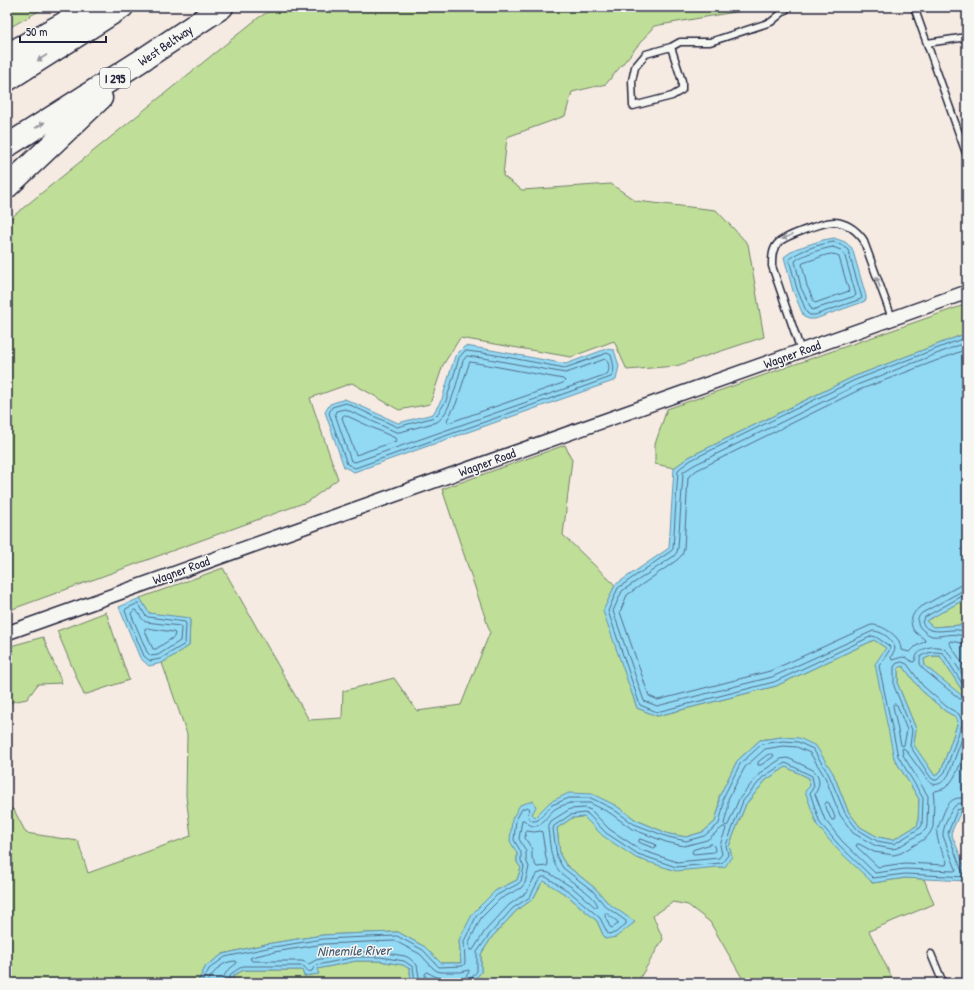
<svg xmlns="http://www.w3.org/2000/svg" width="974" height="990" viewBox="0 0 974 990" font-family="'Patrick Hand',sans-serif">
	<rect width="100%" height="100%" fill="#f5ebe2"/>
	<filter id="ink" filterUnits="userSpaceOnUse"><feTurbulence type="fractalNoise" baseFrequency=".025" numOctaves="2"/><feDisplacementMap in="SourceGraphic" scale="8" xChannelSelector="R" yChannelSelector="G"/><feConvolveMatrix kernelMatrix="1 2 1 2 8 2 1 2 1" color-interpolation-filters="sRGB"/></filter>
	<g filter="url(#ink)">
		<path fill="#bfde97" stroke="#708069" d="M 7,7 L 46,7 L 7,29 Z
			M 276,7 L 750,7 L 746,10 L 654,26 L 606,84 L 572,92 L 565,116 L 507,137 L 503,176 L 522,190 L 611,184 L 636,201 L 716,210 L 748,244 L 764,337 L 676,366 L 627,370 L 614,341 L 571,357 L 460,338 L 443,365 L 430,404 L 399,410 L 352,383 L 310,398 L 338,479 L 309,501 L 7,611 L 7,221 L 258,18 Z
			M 967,304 L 967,333 L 853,377 L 689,457 L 674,468 L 655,464 L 655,444 L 667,409 Z
			M 565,445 L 572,460 L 563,535 L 615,585 L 604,611 L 637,708 L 657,716 L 776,686 L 874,640 L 886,648 L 894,758 L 919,799 L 918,825 L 893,840 L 878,837 L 860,827 L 848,811 L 833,773 L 782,737 L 760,740 L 737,761 L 719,797 L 719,807 L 715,822 L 703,832 L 686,837 L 669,834 L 636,820 L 615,805 L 550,802 L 535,817 L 532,814 L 533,801 L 517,853 L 517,862 L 521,868 L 517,880 L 495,891 L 459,940 L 461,963 L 441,963 L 425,947 L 398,932 L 367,933 L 323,935 L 266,944 L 223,954 L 206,966 L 197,983 L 7,983 L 7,807 L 14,810 L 26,833 L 78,841 L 88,873 L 191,836 L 186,796 L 187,734 L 162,663 L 189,646 L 190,619 L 149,613 L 140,598 L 223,568 L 309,720 L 342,718 L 343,691 L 394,678 L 417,711 L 461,705 L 490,632 L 442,489 Z
			M 967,598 L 967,630 L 961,625 L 933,627 L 925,621 Z
			M 106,612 L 129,680 L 84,695 L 57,631 Z
			M 43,637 L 62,683 L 38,684 L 27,699 L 7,703 L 7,647 Z
			M 931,656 L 940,656 L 962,690 L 964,698 L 925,666 L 924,659 Z
			M 903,666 L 920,689 L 945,711 L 956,717 L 958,722 L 941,771 L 935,776 L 913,745 L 916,729 L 898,685 L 898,668 Z
			M 786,767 L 809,778 L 810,786 L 872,883 L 905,878 L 924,879 L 934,904 L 869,931 L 893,980 L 921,983 L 745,983 L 710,922 L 688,905 L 673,902 L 653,916 L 663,939 L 637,983 L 472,983 L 481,972 L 481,954 L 492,937 L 516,911 L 533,899 L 541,884 L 544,880 L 568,896 L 597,921 L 605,939 L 634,923 L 608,903 L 596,889 L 566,865 L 560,855 L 557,828 L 572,818 L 584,817 L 603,836 L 718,867 L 724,867 L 729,846 L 746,804 L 766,780 Z
			M 356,961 L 380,961 L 403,965 L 410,969 L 411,983 L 231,983 L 234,975 L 244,970 L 302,970 L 304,976 L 318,974 L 317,969 Z"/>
		<path fill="#92d9f4" stroke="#6590aa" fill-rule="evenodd" d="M 834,238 L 845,242 L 852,248 L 866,296 L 866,300 L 863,302 L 815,319 L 809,319 L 804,317 L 793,291 L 784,257 L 795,249 L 823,240 Z
			M 967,333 L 967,598 L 926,621 L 933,627 L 962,625 L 967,630 L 967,823 L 961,811 L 951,833 L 967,872 L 967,881 L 905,878 L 873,883 L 835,847 L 817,825 L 805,791 L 810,786 L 809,778 L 786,767 L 766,780 L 746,804 L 729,846 L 732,856 L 725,867 L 718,867 L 676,871 L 636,858 L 603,836 L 584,817 L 572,818 L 557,828 L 560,855 L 566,865 L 596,889 L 608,903 L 635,922 L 616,937 L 605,939 L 597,921 L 568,896 L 544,881 L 541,884 L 533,899 L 516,911 L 492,937 L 481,954 L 481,972 L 472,983 L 411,983 L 410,969 L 403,965 L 380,961 L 356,961 L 317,969 L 319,974 L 304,976 L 302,970 L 244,970 L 234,975 L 231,983 L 197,983 L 206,966 L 223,954 L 266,944 L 323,935 L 367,933 L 398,932 L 425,947 L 441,963 L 461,963 L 459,940 L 473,913 L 495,891 L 517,880 L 521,868 L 517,862 L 517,853 L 510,841 L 512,819 L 520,805 L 533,801 L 536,807 L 532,814 L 535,817 L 550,802 L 569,793 L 592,794 L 615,805 L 636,820 L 669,834 L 686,837 L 703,832 L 715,822 L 719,807 L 719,797 L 737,761 L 760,740 L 782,737 L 799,738 L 816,746 L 833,773 L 848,811 L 860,827 L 878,837 L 893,840 L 918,825 L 919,799 L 894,758 L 875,664 L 886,648 L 874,640 L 776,686 L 657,716 L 637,708 L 603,611 L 615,585 L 669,548 L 674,468 L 689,457 L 853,377 ZM 931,656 L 940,656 L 962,690 L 964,697 L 925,666 L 924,659 ZM 903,666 L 920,689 L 945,711 L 956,717 L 958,722 L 941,771 L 935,776 L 914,745 L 916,729 L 898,685 L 898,668 Z
			M 465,346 L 491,350 L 566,364 L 606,349 L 614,350 L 619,366 L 616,380 L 354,472 L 344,467 L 325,412 L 330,404 L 345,399 L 398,423 L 433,414 L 442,399 L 455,356 Z
			M 140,598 L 149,613 L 190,618 L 189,646 L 162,663 L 149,666 L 140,658 L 119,607 Z"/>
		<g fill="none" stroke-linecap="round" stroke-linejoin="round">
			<path stroke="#4f6b85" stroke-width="1" d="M 834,242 L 843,246 L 848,250 L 862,298 L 861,299 L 815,315 L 810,315 L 807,313 L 797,289 L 789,259 C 800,250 820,244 834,242 Z
				M 833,247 L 841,250 L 844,253 L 856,295 L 855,296 L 812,310 L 801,288 L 795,261 C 803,254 822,249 833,247 Z
				M 832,254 L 837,255 L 839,257 L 849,291 L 815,303 L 807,286 L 802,264 L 803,263 L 826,255 Z
				M 967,342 L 857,385 L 694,465 L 683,472 L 683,474 L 678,548 L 677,552 L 674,556 L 622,591 L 613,611 L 644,701 L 657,706 L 772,677 L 873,631 C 882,631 894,640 895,649 L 891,657 L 892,660 C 906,656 902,656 913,662 L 915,661 C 916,647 938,642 948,652 L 967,682
				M 967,349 L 859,390 L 697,470 L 688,477 L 684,549 L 682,555 L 677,560 L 627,595 L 620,612 L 649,696 L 658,700 L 770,671 L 871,625 C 880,624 894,633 899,641 C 900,644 901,647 901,650 L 910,652 L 916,646 L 924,642 L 925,641 L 924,639 C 922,637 919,635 916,633 C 908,625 911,614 919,608 L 959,586 L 967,584
				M 465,351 L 467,351 L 490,354 L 565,368 L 607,353 L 611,355 C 613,363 616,370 611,377 L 355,468 L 347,464 L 329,413 L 332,407 L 346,403 L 397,427 L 435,417 L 437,415 L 446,401 L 459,358 Z
				M 467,356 L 489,359 L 565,373 L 569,372 L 605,359 L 607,360 C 609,365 610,370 607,374 L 355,462 L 351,461 L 335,414 L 336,411 L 345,409 L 396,432 L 400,432 L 437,422 C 451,413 458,377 463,361 Z
				M 470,362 L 488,365 L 563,379 L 565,381 L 563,383 L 448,423 L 447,420 L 456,404 L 469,364 Z
				M 345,415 L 395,438 L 396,441 L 356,455 L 342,418 L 343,416 Z
				M 967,590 L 962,591 L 922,613 C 915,619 917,626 924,631 C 926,633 929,635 932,636 C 940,637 951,633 958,635 C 961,635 963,637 967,638
				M 967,595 L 964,595 L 925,617 L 922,622 C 928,636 946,629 958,630 C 961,630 963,632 967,633
				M 137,604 L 139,604 L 145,615 L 148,617 L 185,622 L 186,624 L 185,644 L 160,659 L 150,661 L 144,656 L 125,611 L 126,609 Z
				M 135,610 C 140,612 140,619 146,622 L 180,626 L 181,628 L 180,641 L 158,655 L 151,656 L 147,652 L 131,614 L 132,612 Z
				M 147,628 L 173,632 L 175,633 L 174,637 L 156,649 L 153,649 L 145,631 L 145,629 Z
				M 967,644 C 961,644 957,641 950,641 L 949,643 L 967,670
				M 902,662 L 907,664 L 923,686 L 947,707 L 959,714 L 962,721 L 962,724 L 945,772 L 937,780 L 934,780 L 931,778 L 910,746 L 912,730 L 894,686 L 894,667 L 896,664 Z
				M 967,694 L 965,688 L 943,653 C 935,651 928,652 921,656 C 919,660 920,666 923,669 L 960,699 L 964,699 L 967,696
				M 895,704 L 897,705 L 907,730 L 904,745 L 903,746 L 901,745 L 893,706 L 893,705 Z
				M 967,725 L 949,774 C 944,782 937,788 929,782 L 905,749 L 903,748 L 902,749 L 903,755 L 928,796 L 927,825 L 926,829 L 923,832 L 897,848 L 892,849 L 876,846 L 853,833 L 840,815 L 825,777 L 810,753 L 797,747 L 783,746 L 765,749 L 745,767 L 728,799 L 728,808 L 724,824 L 726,826 L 728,825 L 739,799 L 761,772 L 781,759 L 786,758 L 790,759 L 813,770 C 821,776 820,786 815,794 L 825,820 L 842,841 L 875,873 L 905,869 L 954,871 L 956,870 L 956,869 L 943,836 C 942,830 950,810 955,806 C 959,802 963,803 967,805
				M 967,743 C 962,757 958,778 945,788 C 941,790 937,790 933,792 L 934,799 L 933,827 L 930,833 L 926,838 L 901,853 L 894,855 L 874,852 L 859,844 L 857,844 L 856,846 L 878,867 L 905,863 L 946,865 L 947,862 C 944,854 938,844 937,835 C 936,830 939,825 941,820 C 946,807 950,794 967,799
				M 772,754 L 774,755 L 773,757 L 761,765 L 758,765 L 758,762 L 767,755 Z
				M 827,802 L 829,803 L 835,817 L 834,820 L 832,820 L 830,817 L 825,805 Z
				M 570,803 L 590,803 L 610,813 L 632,829 L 666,842 L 684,846 L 707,840 L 723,827 L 725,827 L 726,829 L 720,845 L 722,854 L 719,858 L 677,862 L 641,850 L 609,829 L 591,810 L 585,808 L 570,809 L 567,811 L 551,821 L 549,825 L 548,829 C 550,843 550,857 557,868 C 565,881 595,892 598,907 L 595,907 L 573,888 L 549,873 L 543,872 L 537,874 L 533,880 L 526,893 L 509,905 L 485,931 L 473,950 L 470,950 L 469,942 L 481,918 L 500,899 L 521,888 L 525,883 L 529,867 L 526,860 L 526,851 L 519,839 L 522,820 L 524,820 C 539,836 544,817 555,809 C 559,806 565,805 570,803 Z
				M 967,814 L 963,809 L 960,809 L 957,810 L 948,833 L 961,869 L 964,871 L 967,871
				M 527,831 L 534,832 L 541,831 L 542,832 L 546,858 L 548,864 L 547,866 L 537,867 L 536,866 L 532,858 L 532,849 L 525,838 L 526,832 Z
				M 640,839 L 655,844 L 656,847 L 654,848 L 643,844 L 639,842 Z
				M 712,844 L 714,846 L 715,850 L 714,852 L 694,854 L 692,853 L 693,850 Z
				M 606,913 L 618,922 L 618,924 L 612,928 L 610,927 L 605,916 L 605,914 Z
				M 202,983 L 209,969 L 225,957 L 267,948 L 323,939 L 367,937 L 397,936 L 423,950 L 439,967 L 462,966 L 464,965 L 465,962 L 464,941 L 477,915 L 497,895 L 518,884 L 521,881 L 524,867 L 521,861 L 521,852 L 514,840 L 516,820 L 522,809 L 527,807 L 529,808 L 530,809 C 526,816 530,824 538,820 L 552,805 L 569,798 L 591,798 L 613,809 L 634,824 L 668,837 L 686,841 L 704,836 L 719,824 L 723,807 L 723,798 L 740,764 L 762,744 L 783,741 L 798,742 L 813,749 L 829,775 L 845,813 L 857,829 L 877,841 L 894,844 L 920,828 L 922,825 L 923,798 L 898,756 L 879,666 L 889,651 L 890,647 L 888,645 L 876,637 L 872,636 L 774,682 L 657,712 L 640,705 L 608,611 L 618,588 L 671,551 L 673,549 L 678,471 L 679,469 L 691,460 L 855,380 L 967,337
				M 207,983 C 214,971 222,961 236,961 L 237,962 L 236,964 C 229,969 223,973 223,983
				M 228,983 L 228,980 L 232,973 L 243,966 L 302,966 C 308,967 305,973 312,971 L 314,967 L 317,965 L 356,957 L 380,957 L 404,961 L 413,967 L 415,983
				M 420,983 L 417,965 L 409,958 L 405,956 L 380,952 L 356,952 L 316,960 L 309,964 L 302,961 L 252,961 L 251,960 L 250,958 L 252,957 L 268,953 L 324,944 L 367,942 L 395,941 L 420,954 L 434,969 L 437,971 L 441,972 L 461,972 L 469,970 L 469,972 L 465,978 L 464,983
				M 426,983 L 425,974 L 427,972 C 440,980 443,978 457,978 L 458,979 L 458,983
				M 469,983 L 470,980 L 477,971 L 477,952 L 489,935 L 513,908 L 530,897 L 537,883 L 542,877 L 546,877 L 570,892 L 600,918 L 608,934 L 615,933 L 626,924 L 626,921 L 605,906 L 593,891 L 563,868 L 557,857 L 553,829 L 554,826 L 570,815 L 584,813 L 588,814 L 606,833 L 638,854 L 676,867 L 722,863 L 728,855 L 726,845 L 743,801 L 763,777 L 785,763 L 788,764 L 812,776 L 814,786 L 810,793 L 820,823 L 838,844 L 873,878 L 905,874 L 967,877"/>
			<defs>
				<path id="lane" d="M 914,7 L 967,156
					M 927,43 L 967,37
					M 671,47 L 682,81 L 682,90 L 672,96 L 633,106 L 632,81 L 635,67 L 646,54 L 671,47 L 680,42 L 710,42 L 771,22 L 789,7
					M 801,351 L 772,266 C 772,257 772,249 778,243 C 785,236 826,221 835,222 C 848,223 856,230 863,239 L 892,318
					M 931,954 L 943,983"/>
				<path id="street" d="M 7,633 L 296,530 L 967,292"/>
				<path id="highway" d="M 7,55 L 94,7
					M 7,80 L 122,7
					M 7,146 L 139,62 L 222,7
					M 7,187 L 101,98"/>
			</defs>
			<use href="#lane" stroke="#22223b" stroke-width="9"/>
			<use href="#street" stroke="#22223b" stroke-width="16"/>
			<use href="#highway" stroke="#22223b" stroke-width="25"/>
			<use href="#lane" stroke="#f6f6f2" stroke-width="6"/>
			<use href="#street" stroke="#f6f6f2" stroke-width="13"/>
			<use href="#highway" stroke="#f6f6f2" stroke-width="22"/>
		</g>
		<defs><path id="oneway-solid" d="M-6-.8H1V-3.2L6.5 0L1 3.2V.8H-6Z"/></defs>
		<g fill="#9797a0">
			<use href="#oneway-solid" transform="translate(42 58) rotate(147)"/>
			<use href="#oneway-solid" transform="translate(40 125) rotate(-32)"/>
			<use href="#oneway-solid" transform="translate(787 237) rotate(156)"/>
			<use href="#oneway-solid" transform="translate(878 282) rotate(-110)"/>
		</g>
	</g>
	<g text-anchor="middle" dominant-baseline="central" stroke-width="3" stroke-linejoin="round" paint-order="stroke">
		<rect fill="#f6f6f2" stroke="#626272" stroke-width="1" x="100" y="68" width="30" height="20" rx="3"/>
		<g font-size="12" font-weight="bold" fill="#22223b">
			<text x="115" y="78">I 295</text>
		</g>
		<g font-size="13" fill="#22223b" stroke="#f6f6f2">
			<text transform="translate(165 45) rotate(-34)">West Beltway</text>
			<text transform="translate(792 354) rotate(-20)">Wagner Road</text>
			<text transform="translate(487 462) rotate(-20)">Wagner Road</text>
			<text transform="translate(181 570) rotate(-20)">Wagner Road</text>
		</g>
		<g font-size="14" font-style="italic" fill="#445972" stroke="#f6f6f2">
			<text transform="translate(354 950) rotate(-1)">Ninemile River</text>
		</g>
	</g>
	<rect width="974" height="990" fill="none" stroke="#f6f6f2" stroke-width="24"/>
	<rect x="12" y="12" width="950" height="966" fill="none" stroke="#22223b" stroke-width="1.5" filter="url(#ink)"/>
	<path d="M20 36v6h86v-6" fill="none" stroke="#22223b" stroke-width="2"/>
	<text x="26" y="36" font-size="12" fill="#22223b" stroke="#f6f6f2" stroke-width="3" paint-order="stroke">50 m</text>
</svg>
